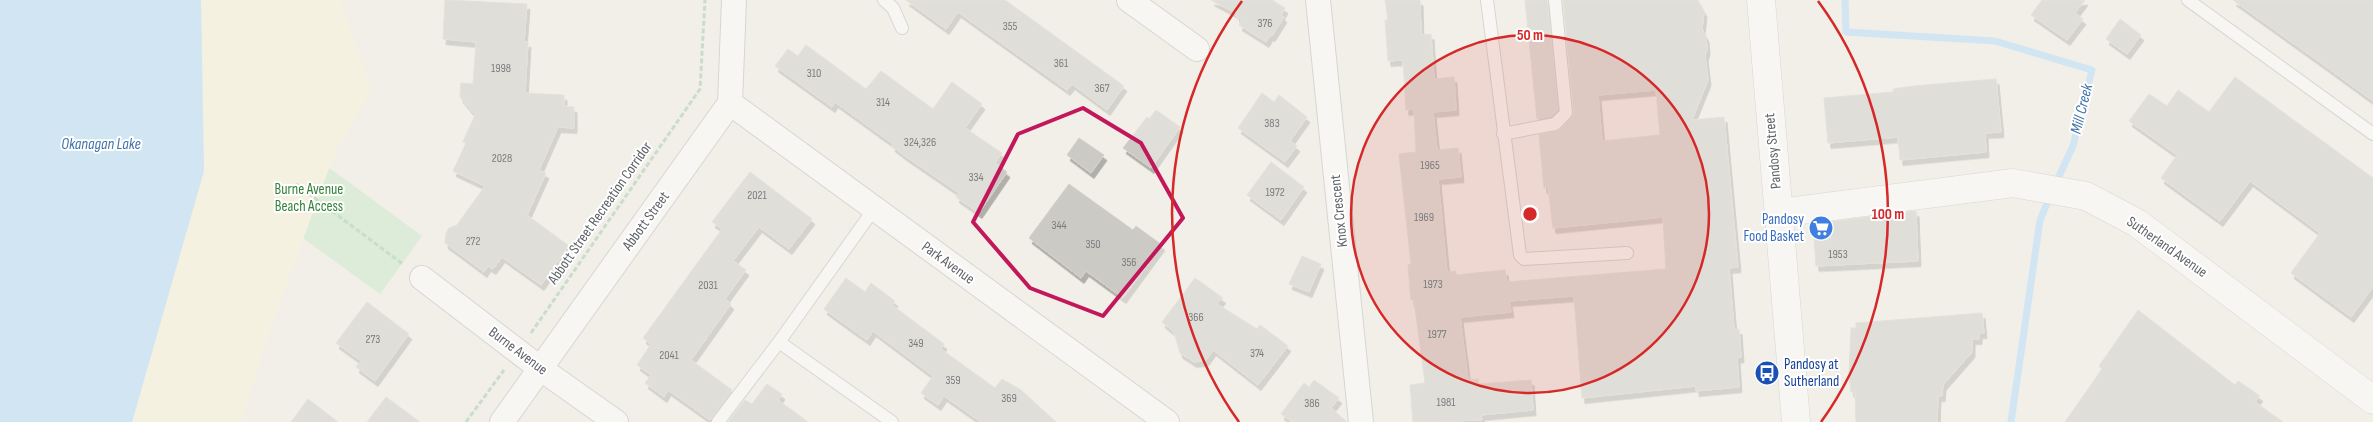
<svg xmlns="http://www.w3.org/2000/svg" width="2373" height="422" viewBox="0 0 2373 422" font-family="'Sofia Sans Condensed',sans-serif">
	<defs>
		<filter id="shadow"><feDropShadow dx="3" dy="5.5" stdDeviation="0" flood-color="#0004"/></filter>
	</defs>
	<rect width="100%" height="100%" fill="#f1efe8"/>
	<path fill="#c5e8c5" d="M 324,164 L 422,236 L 380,294 L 259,206 Z"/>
	<path fill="#fbf3d9" d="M 201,0 L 340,0 L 371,90 L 334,155 L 271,327 L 241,422 L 132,422 L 204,171 Z"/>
	<path fill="#aadaff" d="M 0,0 L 201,0 L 204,171 L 132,422 L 0,422 Z"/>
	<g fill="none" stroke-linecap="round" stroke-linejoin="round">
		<path stroke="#aadaff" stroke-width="7" d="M 1845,0 L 1846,32 L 1995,41 L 2092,70 L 2073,146 L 2055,185
			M 2011,422 L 2040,220 L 2051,194"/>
	</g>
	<path fill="#cccac5" stroke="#d6d1c6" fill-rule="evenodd" filter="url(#shadow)" d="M 445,0 L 527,4 L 524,42 L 528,42 L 525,93 L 564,95 L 564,106 L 574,107 L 574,128 L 558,127 L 539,170 L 546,173 L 527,215 L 569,246 L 541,285 L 502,257 L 493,269 L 488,266 L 484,272 L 445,243 L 446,233 L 449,228 L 457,225 L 485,186 L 453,171 L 466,143 L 463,142 L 475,115 L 460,97 L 461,83 L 473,84 L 476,42 L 443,39 Z
		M 906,0 L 1005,0 L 1124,86 L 1107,110 L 1072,84 L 1067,90 L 958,12 L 946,29 Z
		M 1211,0 L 1272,0 L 1285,8 L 1281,15 L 1284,17 L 1272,36 L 1270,35 L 1266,42 L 1239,25 L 1242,20 L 1236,16 L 1237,14 Z
		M 1385,0 L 1420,0 L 1421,35 L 1431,34 L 1434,79 L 1454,77 L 1456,110 L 1433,112 L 1437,150 L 1458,148 L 1461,177 L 1438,179 L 1447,272 L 1456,271 L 1456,275 L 1505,270 L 1507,282 L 1666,269 L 1663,217 L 1553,228 L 1548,187 L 1544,188 L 1539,135 L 1560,130 L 1574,115 L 1563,0 L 1698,0 L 1704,12 L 1702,29 L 1706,37 L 1707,49 L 1705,56 L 1708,80 L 1692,120 L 1724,117 L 1738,267 L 1729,268 L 1734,330 L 1739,329 L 1741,357 L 1737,358 L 1739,387 L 1696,391 L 1696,386 L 1582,398 L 1574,296 L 1509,301 L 1511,312 L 1460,317 L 1468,380 L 1478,379 L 1479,384 L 1531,380 L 1533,410 L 1481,415 L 1482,420 L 1413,422 L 1410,385 L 1425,383 L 1414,300 L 1411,300 L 1408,265 L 1411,264 L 1399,154 L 1416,152 L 1414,109 L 1406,110 L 1403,60 L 1388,61 L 1385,20 L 1388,20 ZM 1656,90 L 1660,135 L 1602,141 L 1598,95 Z
		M 1525,0 L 1547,0 L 1558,110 L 1551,116 L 1537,119 Z
		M 2042,0 L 2085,0 L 2075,13 L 2083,19 L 2067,40 L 2031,15 Z
		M 2233,0 L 2373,0 L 2373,101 L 2332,71 Z
		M 2120,19 L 2141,35 L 2127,54 L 2106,39 Z
		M 806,45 L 866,89 L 881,71 L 933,109 L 952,82 L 982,104 L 965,128 L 1002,153 L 995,163 L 1007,172 L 979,213 L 956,197 L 959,193 L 905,156 L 892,146 L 893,144 L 835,102 L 832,107 L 775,66 L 788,49 L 798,56 Z
		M 2235,77 L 2373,178 L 2373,287 L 2351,317 L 2291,273 L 2320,233 L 2250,181 L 2220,221 L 2161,178 L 2177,155 L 2129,121 L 2149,94 L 2167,106 L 2178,90 L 2209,112 Z
		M 1996,79 L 2001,132 L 1985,133 L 1986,152 L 1900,160 L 1898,137 L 1828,143 L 1824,98 L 1893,92 L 1893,89 L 1913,86 Z
		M 1262,93 L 1274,102 L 1279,95 L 1307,117 L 1290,141 L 1297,146 L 1285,162 L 1238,128 Z
		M 1156,110 L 1180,127 L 1151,168 L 1123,148 L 1147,117 L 1149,119 Z
		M 1079,138 L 1104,155 L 1091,173 L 1067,155 Z
		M 1271,162 L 1304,187 L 1281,220 L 1247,195 Z
		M 750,172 L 812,219 L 789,249 L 759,227 L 733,261 L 746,270 L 725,299 L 731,304 L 691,360 L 732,390 L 710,420 L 668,390 L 664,397 L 645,383 L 651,375 L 637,365 L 651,344 L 643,338 L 722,229 L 712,222 Z
		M 1069,184 L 1133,230 L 1136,226 L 1162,245 L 1123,298 L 1086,271 L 1081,278 L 1029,238 Z
		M 1916,211 L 1918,261 L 1816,266 L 1813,224 Z
		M 1302,256 L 1321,264 L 1309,292 L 1289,284 Z
		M 846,278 L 865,292 L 871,283 L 895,301 L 892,305 L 944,344 L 941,349 L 995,388 L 1002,379 L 1021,390 L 1056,422 L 981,422 L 944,396 L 938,405 L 921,393 L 933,376 L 873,331 L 867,340 L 824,309 Z
		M 1195,278 L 1223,298 L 1217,304 L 1257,329 L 1260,325 L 1288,346 L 1258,385 L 1213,350 L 1206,360 L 1194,362 L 1180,353 L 1174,332 L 1162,322 Z
		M 367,302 L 409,334 L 375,381 L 356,367 L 361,361 L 336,343 Z
		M 2138,310 L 2235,385 L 2238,381 L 2260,396 L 2255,402 L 2283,422 L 2065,422 L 2102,369 L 2099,366 Z
		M 1982,313 L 1984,333 L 1979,333 L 1979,339 L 1972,339 L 1972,352 L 1943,385 L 1942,396 L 1938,396 L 1937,422 L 1856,422 L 1855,392 L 1851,392 L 1849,373 L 1851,328 L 1856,328 L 1856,323 Z
		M 1314,380 L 1339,398 L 1331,408 L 1347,422 L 1292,422 L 1281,414 L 1304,383 L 1309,387 Z
		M 767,384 L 782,394 L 778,400 L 808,422 L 728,422 L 745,400 L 752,404 Z
		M 386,397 L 420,422 L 367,422 Z
		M 308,399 L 338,422 L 291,422 Z"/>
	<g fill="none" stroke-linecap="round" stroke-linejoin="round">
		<defs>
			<path id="lane" d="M 884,0 L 893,8 L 902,28
				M 1487,0 L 1520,255 L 1524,259 L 1627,253
				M 2188,0 L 2373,134
				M 1503,134 L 1555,124 L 1566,113 L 1555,0
				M 779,342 L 874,209
				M 718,422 L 779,342 L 892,422"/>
			<path id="street" d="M 1129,0 L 1197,49
				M 1318,0 L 1361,422
				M 730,103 L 1167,422
				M 422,278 L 541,369 L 616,422
				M 502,422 L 730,103 L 734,0"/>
			<path id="secondary" d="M 1761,0 L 1796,422
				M 1778,213 L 2013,183 L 2086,196 L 2137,223 L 2373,400"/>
		</defs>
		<use href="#lane" stroke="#b5b8bc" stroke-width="14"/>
		<use href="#street" stroke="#b5b8bc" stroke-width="26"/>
		<use href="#secondary" stroke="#b6babf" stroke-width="29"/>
		<path stroke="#9cc7a9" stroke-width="3" stroke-dasharray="5 2.5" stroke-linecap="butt" d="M 296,184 L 404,265
			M 531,333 L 700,89 L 705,0
			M 466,422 L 504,370"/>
		<use href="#lane" stroke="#fff" stroke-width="12"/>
		<use href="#street" stroke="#fff" stroke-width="24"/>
		<use href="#secondary" stroke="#fff" stroke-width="28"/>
	</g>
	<path d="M0 0H2373V422H0ZM 1083,108 L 1141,143 L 1183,218 L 1103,316 L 1030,288 L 973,222 L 1018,134 Z" fill="#f1efe8" fill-opacity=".55" fill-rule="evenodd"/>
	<path fill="none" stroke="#c2185b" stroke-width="4" stroke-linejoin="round" d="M 1083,108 L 1141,143 L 1183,218 L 1103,316 L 1030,288 L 973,222 L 1018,134 Z"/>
	<circle cx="1530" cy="214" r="179" fill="#d62828" fill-opacity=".12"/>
	<g fill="none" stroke="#d62828" stroke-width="2.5">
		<circle cx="1530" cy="214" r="179"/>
		<path d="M1239 422A358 358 0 0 1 1242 1M1818 1A358 358 0 0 1 1821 422"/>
	</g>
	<defs>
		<symbol id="supermarket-disc" viewBox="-11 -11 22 22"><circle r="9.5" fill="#3f7fe0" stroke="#fff"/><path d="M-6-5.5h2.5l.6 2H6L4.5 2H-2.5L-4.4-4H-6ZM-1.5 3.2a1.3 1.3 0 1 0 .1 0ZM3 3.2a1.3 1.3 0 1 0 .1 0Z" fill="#fff"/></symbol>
		<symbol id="bus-disc" viewBox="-11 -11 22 22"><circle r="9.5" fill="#1a4fb4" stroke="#fff"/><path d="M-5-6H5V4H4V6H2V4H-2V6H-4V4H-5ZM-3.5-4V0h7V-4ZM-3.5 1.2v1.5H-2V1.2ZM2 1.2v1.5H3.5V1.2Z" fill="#fff"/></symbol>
	</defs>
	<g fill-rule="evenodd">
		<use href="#supermarket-disc" x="1807" y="214" width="28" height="28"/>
		<use href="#bus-disc" x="1753" y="359" width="28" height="28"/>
	</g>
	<g text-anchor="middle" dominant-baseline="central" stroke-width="4" stroke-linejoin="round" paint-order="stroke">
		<g font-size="12" fill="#7a7d7f">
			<text x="1265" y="23">376</text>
			<text x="1010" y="26">355</text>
			<text x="1061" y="63">361</text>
			<text x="501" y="68">1998</text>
			<text x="814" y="73">310</text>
			<text x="1102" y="88">367</text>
			<text x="883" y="102">314</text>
			<text x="1272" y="123">383</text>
			<text x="920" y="142">324,326</text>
			<text x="502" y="158">2028</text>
			<text x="1430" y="165">1965</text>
			<text x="976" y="177">334</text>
			<text x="1275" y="192">1972</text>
			<text x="757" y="195">2021</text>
			<text x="1424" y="217">1969</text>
			<text x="1059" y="225">344</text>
			<text x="473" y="241">272</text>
			<text x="1093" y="244">350</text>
			<text x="1838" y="254">1953</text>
			<text x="1129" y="262">356</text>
			<text x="1433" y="284">1973</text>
			<text x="708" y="285">2031</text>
			<text x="1196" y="317">366</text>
			<text x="1437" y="334">1977</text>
			<text x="373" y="339">273</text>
			<text x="916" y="343">349</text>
			<text x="1257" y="353">374</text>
			<text x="669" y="355">2041</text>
			<text x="953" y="380">359</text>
			<text x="1009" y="398">369</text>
			<text x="1446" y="402">1981</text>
			<text x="1312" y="403">386</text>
		</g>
		<g font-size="15" fill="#5f6368" stroke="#fff">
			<text transform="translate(1773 151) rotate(-95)">Pandosy Street</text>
			<text transform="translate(1339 211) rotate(-96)">Knox Crescent</text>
			<text transform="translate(600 213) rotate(-55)">Abbott Street Recreation Corridor</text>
			<text transform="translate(646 221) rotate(-54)">Abbott Street</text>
			<text transform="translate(2167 247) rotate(35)">Sutherland Avenue</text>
			<text transform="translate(948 263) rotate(36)">Park Avenue</text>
			<text transform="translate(518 351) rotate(37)">Burne Avenue</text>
		</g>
		<g font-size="15" fill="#348238" stroke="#fff">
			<text x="309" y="189">Burne Avenue<tspan x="309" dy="17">Beach Access</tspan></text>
		</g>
		<g font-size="15" fill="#366cbe" stroke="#fff" text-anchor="end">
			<text x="1804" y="219">Pandosy<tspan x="1804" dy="17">Food Basket</tspan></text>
		</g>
		<g font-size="15" fill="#164399" stroke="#fff" text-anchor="start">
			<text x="1784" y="364">Pandosy at<tspan x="1784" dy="17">Sutherland</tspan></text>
		</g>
		<g font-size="16" font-style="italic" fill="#4174aa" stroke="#fff">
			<text transform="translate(2082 109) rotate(-76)">Mill Creek</text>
			<text x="101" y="144">Okanagan Lake</text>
		</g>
	</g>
	<circle cx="1530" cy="214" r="8" fill="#d62828" stroke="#fff" stroke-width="2.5"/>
	<g font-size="15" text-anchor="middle" font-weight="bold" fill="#d62828" stroke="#fff" stroke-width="4" stroke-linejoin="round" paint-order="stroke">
		<text x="1530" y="40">50 m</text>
		<text x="1888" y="219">100 m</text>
	</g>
</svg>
